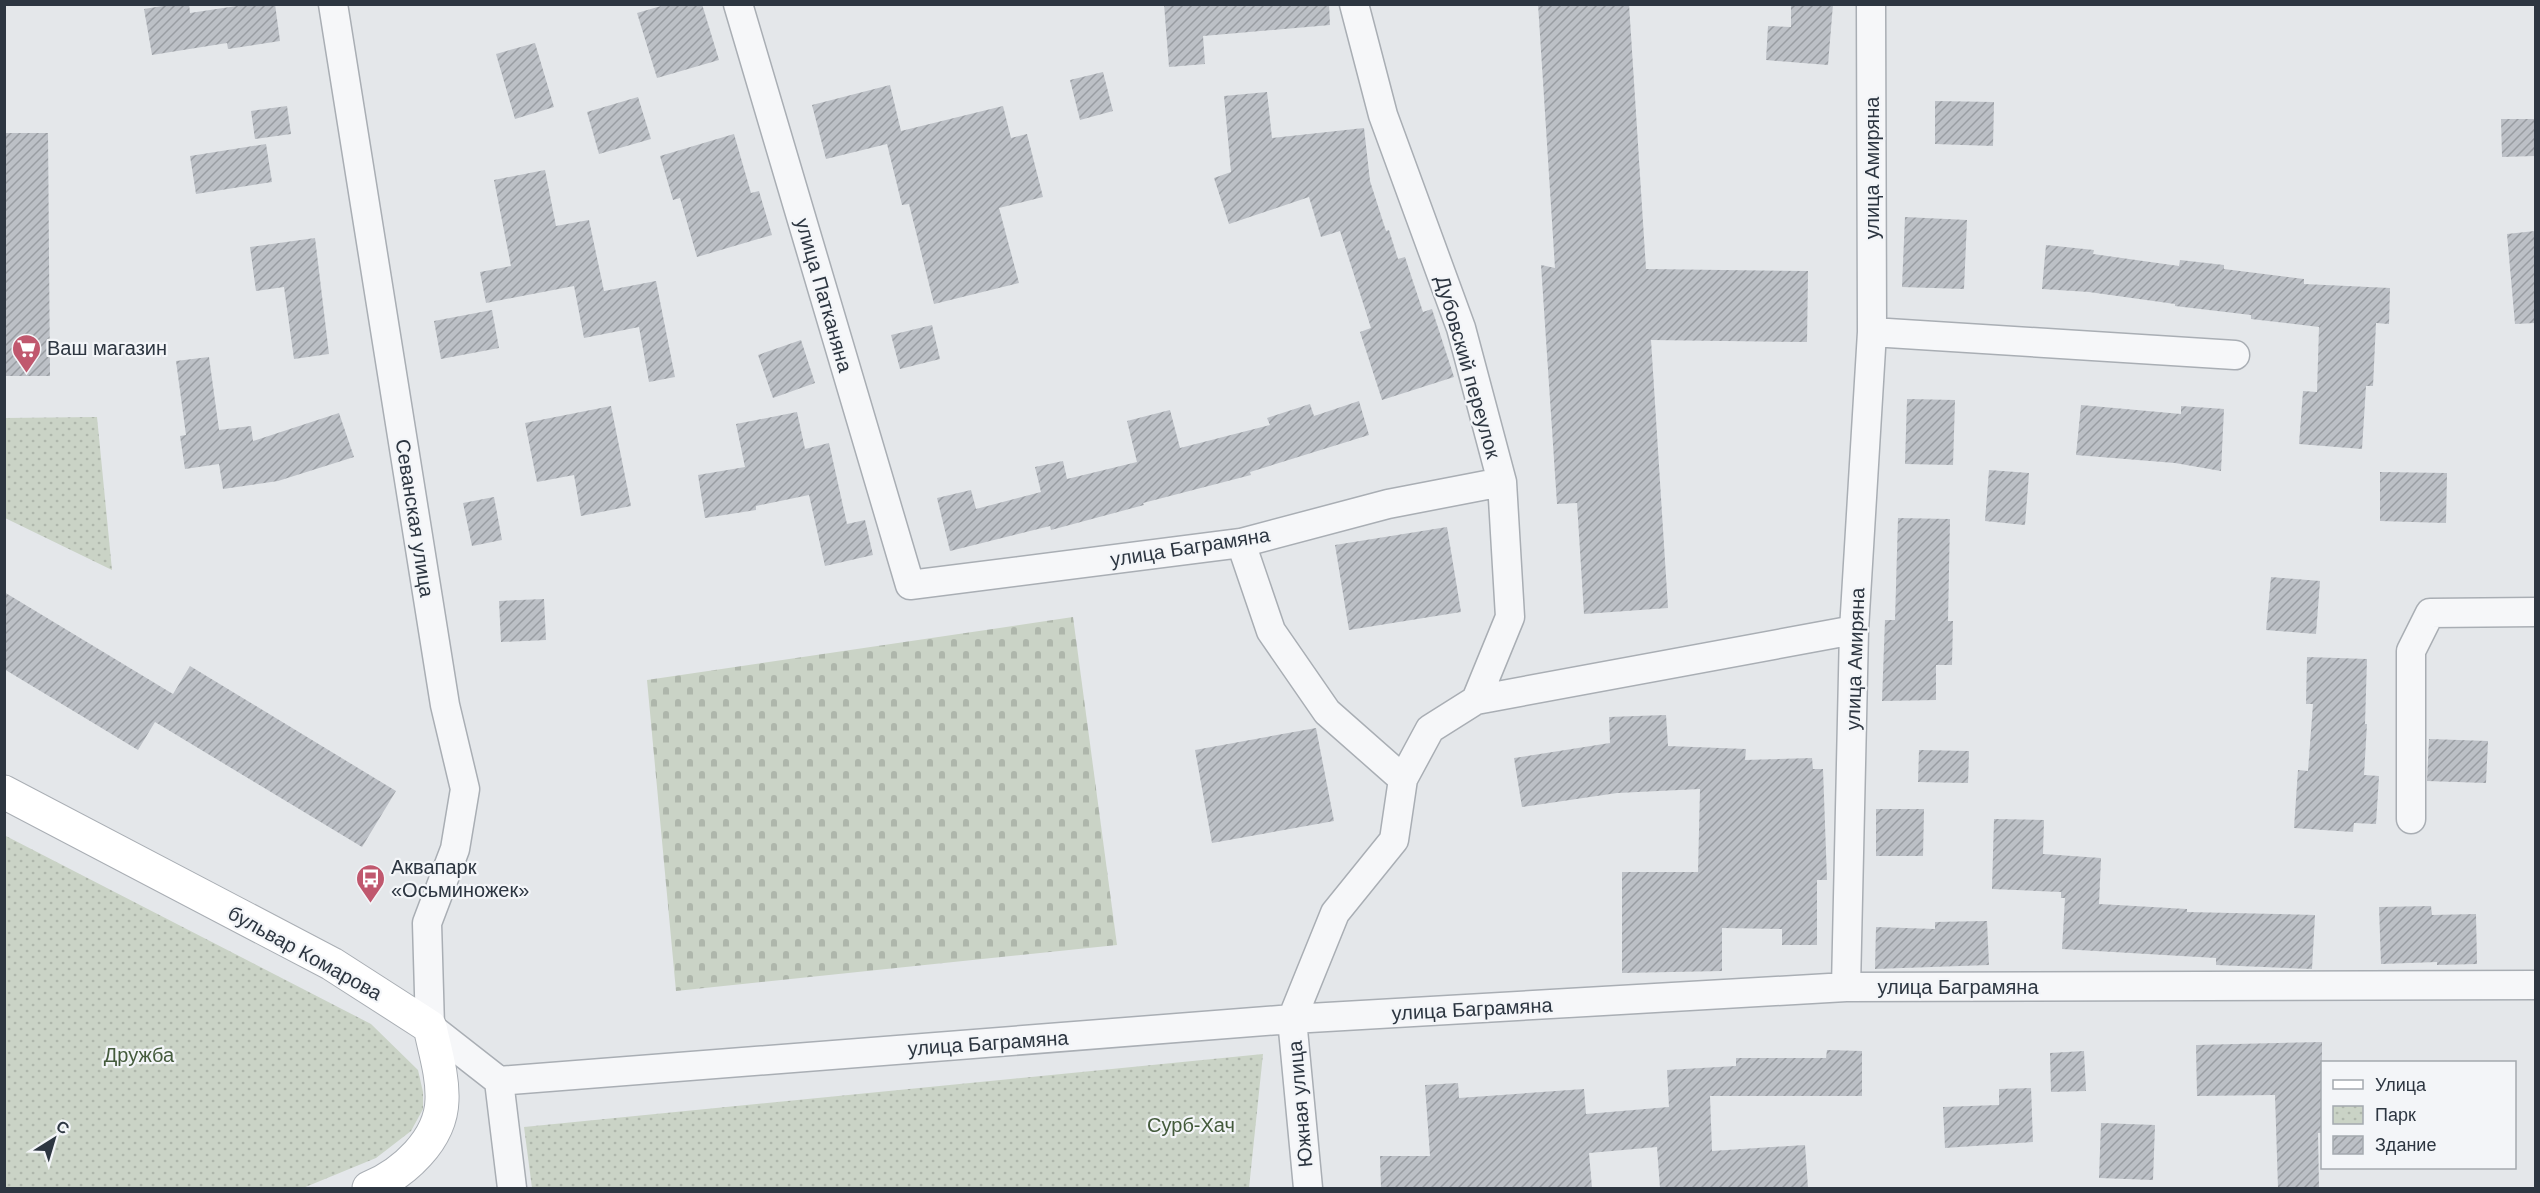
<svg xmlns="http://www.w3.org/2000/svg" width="2540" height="1193" viewBox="0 0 2540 1193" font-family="Helvetica,sans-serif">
	<defs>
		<pattern id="cemetery-stones" width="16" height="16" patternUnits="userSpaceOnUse" patternTransform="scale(1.5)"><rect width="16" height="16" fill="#cad3c6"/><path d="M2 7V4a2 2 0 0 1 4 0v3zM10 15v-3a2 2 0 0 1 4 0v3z" fill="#aeb6ab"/></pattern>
		<pattern id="park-dots" width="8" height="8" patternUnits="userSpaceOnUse" patternTransform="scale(1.5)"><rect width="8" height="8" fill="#cad3c6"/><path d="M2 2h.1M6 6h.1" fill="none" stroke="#aeb6ab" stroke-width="1.8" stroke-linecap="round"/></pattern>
		<pattern id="building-hatch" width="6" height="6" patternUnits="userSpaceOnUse" patternTransform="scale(1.5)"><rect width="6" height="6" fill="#bcc0c6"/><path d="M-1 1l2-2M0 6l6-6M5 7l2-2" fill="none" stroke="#999da2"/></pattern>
	</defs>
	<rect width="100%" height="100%" fill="#e4e7ea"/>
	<path fill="url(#cemetery-stones)" d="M 1073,617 L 1117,945 L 676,991 L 647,680 Z"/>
	<path fill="url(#park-dots)" d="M 97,417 L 112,570 L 5,518 L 5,418 Z
		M 4,835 L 371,1024 L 418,1070 L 423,1092 L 423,1109 L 411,1131 L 376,1158 L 303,1188 L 5,1188 Z
		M 1263,1054 L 1249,1188 L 532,1188 L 524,1127 Z"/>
	<path fill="url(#building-hatch)" d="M 175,4 L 189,4 L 190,13 L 250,4 L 275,4 L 280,41 L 228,49 L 227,43 L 152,55 L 144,9 Z
		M 668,4 L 702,4 L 719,60 L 657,78 L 637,13 Z
		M 1164,4 L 1329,4 L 1330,25 L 1203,36 L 1205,64 L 1169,67 Z
		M 1538,4 L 1629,4 L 1646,269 L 1808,271 L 1807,342 L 1651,340 L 1668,608 L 1584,614 L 1577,503 L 1557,504 L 1541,265 L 1555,268 Z
		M 1791,4 L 1833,4 L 1828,65 L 1766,60 L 1768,26 L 1791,27 Z
		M 535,43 L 554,107 L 515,119 L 496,54 Z
		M 1103,72 L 1113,111 L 1080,120 L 1070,80 Z
		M 890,85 L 901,131 L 1003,106 L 1011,138 L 1027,134 L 1043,197 L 999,208 L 1019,283 L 934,304 L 909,204 L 902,205 L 887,144 L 826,159 L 812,105 Z
		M 1267,92 L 1272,138 L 1364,128 L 1370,181 L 1386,231 L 1389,230 L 1398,259 L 1405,257 L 1423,312 L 1432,309 L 1454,377 L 1382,400 L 1360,332 L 1371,328 L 1340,231 L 1321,237 L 1309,197 L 1229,224 L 1214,178 L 1231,172 L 1224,96 Z
		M 638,97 L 651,139 L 599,154 L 587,112 Z
		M 1935,101 L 1994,102 L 1993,146 L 1935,144 Z
		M 287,106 L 291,134 L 255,139 L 251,111 Z
		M 2501,119 L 2535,119 L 2535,156 L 2502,157 Z
		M 4,133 L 48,133 L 50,376 L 4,376 Z
		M 734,134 L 751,193 L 759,191 L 772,235 L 697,257 L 680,198 L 673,200 L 660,156 Z
		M 266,144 L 272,182 L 196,194 L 190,156 Z
		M 545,170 L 556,226 L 589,220 L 604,291 L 656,281 L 675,377 L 649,382 L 639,327 L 584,338 L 574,286 L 486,303 L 480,272 L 511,266 L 494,180 Z
		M 1905,217 L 1967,220 L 1964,289 L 1902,287 Z
		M 2535,231 L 2535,323 L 2515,324 L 2507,234 Z
		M 315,238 L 329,354 L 294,359 L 284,287 L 256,291 L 250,247 Z
		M 2046,245 L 2094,250 L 2093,254 L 2179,266 L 2180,260 L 2224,265 L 2224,269 L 2304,279 L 2304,284 L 2390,288 L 2389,324 L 2376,323 L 2373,386 L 2366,386 L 2362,449 L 2299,444 L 2303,391 L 2317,392 L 2319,327 L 2251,319 L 2251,315 L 2175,306 L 2175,304 L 2089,292 L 2042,289 Z
		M 492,310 L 499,348 L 441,359 L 434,321 Z
		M 932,325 L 940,359 L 900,369 L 891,335 Z
		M 801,340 L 815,383 L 773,398 L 758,355 Z
		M 209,357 L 219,430 L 251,426 L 253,441 L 339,413 L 354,457 L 278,481 L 223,489 L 219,464 L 185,469 L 180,436 L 186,435 L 176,361 Z
		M 1907,399 L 1955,400 L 1953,465 L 1905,464 Z
		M 1359,401 L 1369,435 L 1250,472 L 1251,475 L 1143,503 L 1144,505 L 1051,530 L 1050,526 L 950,551 L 937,498 L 971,490 L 976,509 L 1041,492 L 1035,467 L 1063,461 L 1067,479 L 1137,462 L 1127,421 L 1170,410 L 1180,448 L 1270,425 L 1267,418 L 1310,404 L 1314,416 Z
		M 2081,405 L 2181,414 L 2181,406 L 2224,409 L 2221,471 L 2175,463 L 2076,455 Z
		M 611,406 L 631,506 L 581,516 L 574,475 L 537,482 L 525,423 Z
		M 797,412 L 805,449 L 829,443 L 847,524 L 865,520 L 873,555 L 825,566 L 809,495 L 756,506 L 756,510 L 705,518 L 698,475 L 745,467 L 736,424 Z
		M 1989,470 L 2029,473 L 2025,525 L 1985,521 Z
		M 2380,472 L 2447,473 L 2446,523 L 2380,521 Z
		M 494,497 L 502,540 L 472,546 L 463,503 Z
		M 1898,518 L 1950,519 L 1948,621 L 1953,621 L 1952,665 L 1936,665 L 1936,700 L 1882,701 L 1885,620 L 1895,620 Z
		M 1447,527 L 1461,612 L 1349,630 L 1335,545 Z
		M 2271,577 L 2320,581 L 2316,634 L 2266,630 Z
		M 4,592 L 173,694 L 190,666 L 396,791 L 362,847 L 155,722 L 138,750 L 4,669 Z
		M 544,599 L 546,640 L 501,642 L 499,601 Z
		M 2307,657 L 2367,659 L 2365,724 L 2367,724 L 2364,775 L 2379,776 L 2376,824 L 2354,823 L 2353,832 L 2294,828 L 2298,770 L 2308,771 L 2313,704 L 2306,704 Z
		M 1666,715 L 1668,746 L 1746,749 L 1745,760 L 1812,758 L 1813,769 L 1823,769 L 1827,880 L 1817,880 L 1817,945 L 1782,945 L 1782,929 L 1722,928 L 1722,971 L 1622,973 L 1622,872 L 1698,872 L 1700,789 L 1617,793 L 1522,807 L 1514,758 L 1610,743 L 1609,717 Z
		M 1316,728 L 1334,821 L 1212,843 L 1195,750 Z
		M 2429,739 L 2488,741 L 2486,783 L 2427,781 Z
		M 1919,750 L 1969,751 L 1968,783 L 1918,782 Z
		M 1876,809 L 1924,809 L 1923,856 L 1876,856 Z
		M 1994,819 L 2044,820 L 2043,854 L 2101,858 L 2099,904 L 2187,909 L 2187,912 L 2315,915 L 2312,969 L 2216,965 L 2216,958 L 2062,949 L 2065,898 L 2061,898 L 2061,892 L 1992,889 Z
		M 2431,906 L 2432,915 L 2476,914 L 2477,964 L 2437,965 L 2437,962 L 2381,964 L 2379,907 Z
		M 1987,921 L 1989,965 L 1875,969 L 1876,927 L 1935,929 L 1935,922 Z
		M 2322,1042 L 2322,1133 L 2318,1133 L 2319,1188 L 2278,1188 L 2275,1095 L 2197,1096 L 2196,1045 Z
		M 1827,1050 L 1862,1051 L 1862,1096 L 1710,1096 L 1712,1151 L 1805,1145 L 1808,1188 L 1660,1188 L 1657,1147 L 1589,1153 L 1592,1188 L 1381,1188 L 1380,1156 L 1430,1156 L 1425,1085 L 1458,1083 L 1459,1098 L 1584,1089 L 1586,1114 L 1669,1107 L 1667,1070 L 1736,1066 L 1736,1058 L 1826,1058 Z
		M 2084,1051 L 2086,1091 L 2051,1092 L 2050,1053 Z
		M 2031,1088 L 2033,1142 L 1945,1148 L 1943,1107 L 1999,1105 L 1999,1089 Z
		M 2101,1123 L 2155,1125 L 2153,1180 L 2099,1178 Z"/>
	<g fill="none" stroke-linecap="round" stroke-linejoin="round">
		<defs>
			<path id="street" d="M 333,4 L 445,705 L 465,789 L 455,849 L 427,923 L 430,1027 L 499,1081 L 1292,1019 L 1846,987 L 2536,985
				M 738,4 L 910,585 L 1241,543 L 1388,504 L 1502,482
				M 1354,4 L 1383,115 L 1461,328 L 1502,482 L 1510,617 L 1476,700
				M 1872,332 L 2235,355
				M 1241,543 L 1271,631 L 1327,712 L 1403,779
				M 2411,819 L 2411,651 L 2430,613 L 2536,612
				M 1846,987 L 1854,630 L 1872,332 L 1871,4
				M 499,1081 L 512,1188
				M 1308,1188 L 1292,1019 L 1335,913 L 1394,840 L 1403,779 L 1430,729 L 1476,700 L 1854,630"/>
			<path id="secondary" d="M 4,792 L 332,964 L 430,1027 C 435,1051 443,1076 442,1100 C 441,1140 403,1174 369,1188"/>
		</defs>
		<use href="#street" stroke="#a9aeb4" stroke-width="31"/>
		<use href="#secondary" stroke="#a9aeb4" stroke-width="35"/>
		<use href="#street" stroke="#f6f7f9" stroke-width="28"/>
		<use href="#secondary" stroke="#fff" stroke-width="33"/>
	</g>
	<defs>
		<symbol id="supermarket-pin" viewBox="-11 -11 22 30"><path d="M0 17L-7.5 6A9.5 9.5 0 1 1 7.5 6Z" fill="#c0586e" stroke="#f3f5f8"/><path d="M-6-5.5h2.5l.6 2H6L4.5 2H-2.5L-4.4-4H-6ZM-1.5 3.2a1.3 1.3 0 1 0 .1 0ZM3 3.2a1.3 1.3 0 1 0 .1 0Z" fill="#fff"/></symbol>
		<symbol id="bus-pin" viewBox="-11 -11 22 30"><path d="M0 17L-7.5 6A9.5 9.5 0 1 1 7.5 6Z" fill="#c0586e" stroke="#f3f5f8"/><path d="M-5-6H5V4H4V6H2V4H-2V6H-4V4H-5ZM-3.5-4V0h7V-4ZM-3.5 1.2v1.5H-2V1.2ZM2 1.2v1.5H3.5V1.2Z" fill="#fff"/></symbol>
	</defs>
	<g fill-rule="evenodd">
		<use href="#supermarket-pin" x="10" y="332" width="33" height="45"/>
		<use href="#bus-pin" x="354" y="862" width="33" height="45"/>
	</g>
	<g text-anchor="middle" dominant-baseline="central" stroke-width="4.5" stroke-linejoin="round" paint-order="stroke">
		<g font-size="20" fill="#2d3641" stroke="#f3f5f8">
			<text transform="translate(1872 168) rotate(-90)">улица Амиряна</text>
			<text transform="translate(824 295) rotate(74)">улица Патканяна</text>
			<text transform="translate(1468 367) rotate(74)">Дубовский переулок</text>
			<text transform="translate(415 518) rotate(81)">Севанская улица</text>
			<text transform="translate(1190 547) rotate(-9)">улица Баграмяна</text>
			<text transform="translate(1855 659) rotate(-88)">улица Амиряна</text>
			<text transform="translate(305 953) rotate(29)">бульвар Комарова</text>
			<text x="1958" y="987">улица Баграмяна</text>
			<text transform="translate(1472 1009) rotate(-3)">улица Баграмяна</text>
			<text transform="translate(988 1043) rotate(-4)">улица Баграмяна</text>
			<text transform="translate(1300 1104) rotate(-95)">Южная улица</text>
		</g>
		<g font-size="20" fill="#2d3641" stroke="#f3f5f8" text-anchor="start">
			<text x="47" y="348">Ваш магазин</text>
			<text x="391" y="867">Аквапарк<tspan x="391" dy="23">«Осьминожек»</tspan></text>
		</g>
		<g font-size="20" fill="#445b3c" stroke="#f3f5f8">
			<text x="139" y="1055">Дружба</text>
			<text x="1191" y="1125">Сурб-Хач</text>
		</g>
	</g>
	<rect width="2540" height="1193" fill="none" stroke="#2d3641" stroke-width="12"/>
	<rect x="2321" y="1061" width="195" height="108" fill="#f3f5f8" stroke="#a4a9af" stroke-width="1.5"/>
	<rect x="2333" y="1080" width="30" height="9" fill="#ffffff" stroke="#a4a9af" stroke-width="1.5"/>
	<text x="2375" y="1091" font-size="18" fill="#2d3641">Улица</text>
	<rect x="2333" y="1106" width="30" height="18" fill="url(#park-dots)" stroke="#a4a9af" stroke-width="1.5"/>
	<text x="2375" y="1121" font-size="18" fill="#2d3641">Парк</text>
	<rect x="2333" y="1136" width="30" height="18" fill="url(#building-hatch)" stroke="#a4a9af" stroke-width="1.5"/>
	<text x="2375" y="1151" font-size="18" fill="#2d3641">Здание</text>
	<g transform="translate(54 1139) rotate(37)" stroke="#f3f5f8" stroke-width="4.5" paint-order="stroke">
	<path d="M0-4.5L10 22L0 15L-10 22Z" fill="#2d3641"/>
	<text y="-9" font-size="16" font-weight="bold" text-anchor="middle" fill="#2d3641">С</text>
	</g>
</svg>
